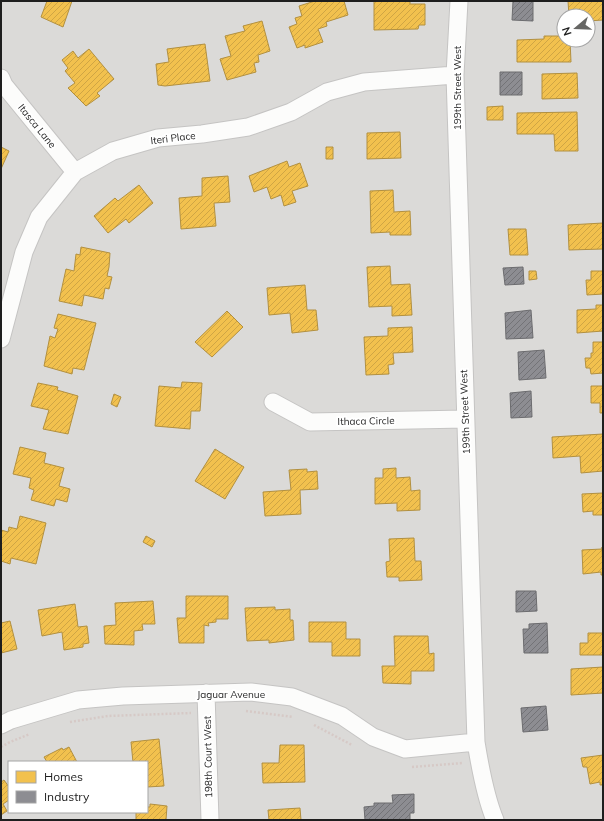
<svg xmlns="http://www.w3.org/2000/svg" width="604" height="821" viewBox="0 0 604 821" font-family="Mulish,sans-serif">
	<defs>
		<pattern id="homes-hatch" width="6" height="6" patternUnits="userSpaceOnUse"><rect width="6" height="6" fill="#f2c14e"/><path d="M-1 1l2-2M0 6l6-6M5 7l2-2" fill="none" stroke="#cfa544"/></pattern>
		<pattern id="industry-hatch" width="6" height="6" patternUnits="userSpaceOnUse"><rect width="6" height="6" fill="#8d8d92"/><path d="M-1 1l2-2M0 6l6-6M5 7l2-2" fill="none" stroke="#737377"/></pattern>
	</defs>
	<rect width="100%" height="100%" fill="#ecebe7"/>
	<path fill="#dbdad8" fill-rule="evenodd" d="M 1,1 L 603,1 L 603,820 L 1,820 ZM 564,16 L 588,16 L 588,40 L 564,40 ZM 9,762 L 147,762 L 147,812 L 9,812 Z"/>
	<path fill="url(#homes-hatch)" stroke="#b29040" d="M 47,1 L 72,1 L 63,27 L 41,17 Z
		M 315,1 L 344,1 L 348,15 L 326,22 L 327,26 L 318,29 L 323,42 L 305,48 L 305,45 L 297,48 L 289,27 L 297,24 L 295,18 L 302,16 L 299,6 Z
		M 374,1 L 410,1 L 410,4 L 425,4 L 425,25 L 419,25 L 418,29 L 374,30 Z
		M 568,1 L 603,1 L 603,11 L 602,11 L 603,20 L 588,21 L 588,16 L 569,16 Z
		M 262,21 L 270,51 L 258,55 L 259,62 L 254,63 L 256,72 L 227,80 L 220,59 L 231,56 L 225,36 L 245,31 L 243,26 Z
		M 544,36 L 564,36 L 564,40 L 570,40 L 571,62 L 517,62 L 517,40 L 544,39 Z
		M 205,44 L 210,81 L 165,86 L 158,85 L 156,64 L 169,62 L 167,49 Z
		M 89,49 L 114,79 L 97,93 L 100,96 L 86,106 L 68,88 L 75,83 L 65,71 L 68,68 L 62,60 L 73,51 L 78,58 Z
		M 577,73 L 578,98 L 542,99 L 542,74 Z
		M 503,106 L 503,120 L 487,120 L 487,107 Z
		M 577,112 L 578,151 L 555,151 L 554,134 L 517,134 L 517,113 Z
		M 400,132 L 401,158 L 367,159 L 367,133 Z
		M 1,147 L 9,151 L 1,169 Z
		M 326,147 L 333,147 L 333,159 L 326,159 Z
		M 287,161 L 289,167 L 300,163 L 308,186 L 292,191 L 296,202 L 284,206 L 281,195 L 271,199 L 267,187 L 254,192 L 249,176 Z
		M 228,176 L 230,202 L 214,203 L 216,226 L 181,229 L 179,198 L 202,196 L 202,178 Z
		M 139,185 L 153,203 L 129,223 L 126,219 L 108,233 L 94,216 L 115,198 L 118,201 Z
		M 393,190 L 394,212 L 410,211 L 411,235 L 390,235 L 390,232 L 371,233 L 370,191 Z
		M 603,223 L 603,249 L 569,250 L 568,225 Z
		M 508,229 L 526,229 L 528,255 L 510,255 Z
		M 81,247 L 110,253 L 109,267 L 107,276 L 112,277 L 109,289 L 105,288 L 103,299 L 84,295 L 82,306 L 59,301 L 66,269 L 74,271 L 76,254 L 80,255 Z
		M 390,266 L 391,285 L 410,284 L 412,315 L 392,316 L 392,306 L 369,307 L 367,267 Z
		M 529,271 L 536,271 L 537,279 L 529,280 Z
		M 591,271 L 603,271 L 603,294 L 587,295 L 586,280 L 591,280 Z
		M 305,285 L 307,310 L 316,310 L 318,330 L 292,333 L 290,313 L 269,315 L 267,288 Z
		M 596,305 L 603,305 L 603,331 L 577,333 L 577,310 L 596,309 Z
		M 227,311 L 243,327 L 212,357 L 195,342 Z
		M 58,314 L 96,323 L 84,370 L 73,368 L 72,374 L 44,366 L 50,336 L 55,338 L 58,329 L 54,328 Z
		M 412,327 L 413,352 L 393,353 L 394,364 L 388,365 L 389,374 L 366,375 L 364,337 L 388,336 L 388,328 Z
		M 593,342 L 603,342 L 603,373 L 591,374 L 590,368 L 586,368 L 585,358 L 591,358 L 591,353 L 593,353 Z
		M 182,382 L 202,383 L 200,411 L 191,411 L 190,429 L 155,426 L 159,386 L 181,388 Z
		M 38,383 L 58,387 L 57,390 L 78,396 L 68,434 L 43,429 L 49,410 L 31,406 Z
		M 591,386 L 603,386 L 603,413 L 600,413 L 600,403 L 591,403 Z
		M 114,394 L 121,397 L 117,407 L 111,404 Z
		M 603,434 L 603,471 L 581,473 L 580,456 L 553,458 L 552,437 Z
		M 20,447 L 46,453 L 44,463 L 64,468 L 59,486 L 70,489 L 67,502 L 56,499 L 54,506 L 31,500 L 34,490 L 29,488 L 31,478 L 13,474 Z
		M 215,449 L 244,467 L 225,499 L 195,481 Z
		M 396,468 L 396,478 L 410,477 L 411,491 L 420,490 L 420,510 L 397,511 L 397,503 L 375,504 L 375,478 L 383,478 L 383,469 Z
		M 307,469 L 307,472 L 317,471 L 318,489 L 300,490 L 301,514 L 265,516 L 263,492 L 291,490 L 289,470 Z
		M 603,493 L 603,515 L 593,515 L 593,511 L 583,512 L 582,494 Z
		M 20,516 L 46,523 L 36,564 L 11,558 L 10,564 L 1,561 L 1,530 L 8,532 L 9,527 L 17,529 Z
		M 146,536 L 155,541 L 152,547 L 143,542 Z
		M 414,538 L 415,561 L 421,561 L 422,580 L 399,581 L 399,577 L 387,577 L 386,562 L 390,561 L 389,539 Z
		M 602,547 L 603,575 L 601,575 L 601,572 L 583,574 L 582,550 L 602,549 Z
		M 186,596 L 228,596 L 228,619 L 216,619 L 216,622 L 208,623 L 209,626 L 204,625 L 204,643 L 179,643 L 177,618 L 186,618 Z
		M 153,601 L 155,624 L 142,624 L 143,630 L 134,631 L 134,645 L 105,644 L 104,626 L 116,625 L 115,603 Z
		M 75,604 L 78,627 L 87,626 L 89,643 L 83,644 L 83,647 L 64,650 L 62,632 L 42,636 L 38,610 Z
		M 275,607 L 275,610 L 290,609 L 290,620 L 293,620 L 294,640 L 269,643 L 269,640 L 247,641 L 245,608 Z
		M 10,621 L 17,649 L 1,653 L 1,623 Z
		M 309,622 L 346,622 L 346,639 L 360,639 L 360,656 L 332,656 L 332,642 L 309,642 Z
		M 588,633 L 603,633 L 603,655 L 580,655 L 580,643 L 588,643 Z
		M 394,636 L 428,636 L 429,654 L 434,653 L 434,671 L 411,671 L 411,684 L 383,683 L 382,666 L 395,666 Z
		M 603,667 L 603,693 L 571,695 L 571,669 Z
		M 159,739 L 164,786 L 147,787 L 147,762 L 133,762 L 131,742 Z
		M 280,745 L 304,745 L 305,782 L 263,783 L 262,763 L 279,763 Z
		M 69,747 L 77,762 L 47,762 L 44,757 L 62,748 L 63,750 Z
		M 603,755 L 603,785 L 600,785 L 600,782 L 590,784 L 587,767 L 583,767 L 581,758 Z
		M 4,780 L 9,787 L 9,800 L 3,804 L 7,811 L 1,815 L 1,782 Z
		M 150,804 L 167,806 L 166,820 L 136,820 L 136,812 L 147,812 L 147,807 L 150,807 Z
		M 300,808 L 301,820 L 269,820 L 268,810 Z"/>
	<path fill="url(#industry-hatch)" stroke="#6c6c6f" d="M 513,1 L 533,1 L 533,21 L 512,20 Z
		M 500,72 L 522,72 L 522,95 L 500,95 Z
		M 523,267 L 524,284 L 505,285 L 503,268 Z
		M 531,310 L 533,338 L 506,339 L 505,313 Z
		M 544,350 L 546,378 L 519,380 L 518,352 Z
		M 531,391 L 532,417 L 511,418 L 510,393 Z
		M 516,591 L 536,591 L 537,611 L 516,612 Z
		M 547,623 L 548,653 L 524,653 L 523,629 L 529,629 L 529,624 Z
		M 546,706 L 548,730 L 523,732 L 521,708 Z
		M 414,794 L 414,813 L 410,813 L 410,820 L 365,820 L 364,807 L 374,806 L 374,803 L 393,803 L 392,795 Z"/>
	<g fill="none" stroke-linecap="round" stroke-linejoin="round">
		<defs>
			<path id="street" d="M 459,1 L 455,75 L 476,742 C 480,767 485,796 495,820
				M 1,78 L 4,85 L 75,172
				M 1,339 L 24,252 L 39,217 L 75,172 L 113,151 L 158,138 L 202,134 L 248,127 L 291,112 L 327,92 L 364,82 L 455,75
				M 273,402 L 310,422 L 465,419
				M 206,693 L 210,820
				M 1,725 L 11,720 L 78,700 L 123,696 L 251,692 L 292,697 L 342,716 L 373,737 L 405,749 L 476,742"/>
		</defs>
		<use href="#street" stroke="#c5c4c3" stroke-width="19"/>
		<path stroke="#d6c9c6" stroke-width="2.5" stroke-dasharray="2 2" stroke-linecap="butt" d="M 246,711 L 293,717
			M 70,722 L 108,716 L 191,713
			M 314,725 L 352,745
			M 1,747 L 10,742 L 30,734
			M 412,767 L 463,763"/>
		<use href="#street" stroke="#fcfcfb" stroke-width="17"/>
	</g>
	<g text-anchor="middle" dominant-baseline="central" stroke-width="4" stroke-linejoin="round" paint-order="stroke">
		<g font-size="10" fill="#1e1e1e" stroke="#fff">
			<text transform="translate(457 88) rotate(-90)">199th Street West</text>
			<text transform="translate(37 126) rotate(51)">Itasca Lane</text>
			<text transform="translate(173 138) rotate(-7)">Iteri Place</text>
			<text transform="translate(465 412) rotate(-92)">199th Street West</text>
			<text transform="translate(366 421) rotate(-1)">Ithaca Circle</text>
			<text x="231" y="694">Jaguar Avenue</text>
			<text transform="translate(208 757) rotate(-91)">198th Court West</text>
		</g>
	</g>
	<rect width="604" height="821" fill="none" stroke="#1e1e1e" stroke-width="4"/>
	<rect x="8" y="761" width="140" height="52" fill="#ffffff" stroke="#a5a5a5"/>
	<rect x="16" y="771" width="20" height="12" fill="#f2c14e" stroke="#a5a5a5"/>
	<text x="44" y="781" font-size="12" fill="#1e1e1e">Homes</text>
	<rect x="16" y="791" width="20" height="12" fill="#8d8d92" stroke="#a5a5a5"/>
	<text x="44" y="801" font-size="12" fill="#1e1e1e">Industry</text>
	<g transform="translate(576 28) rotate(251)"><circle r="19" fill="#ffffff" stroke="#a5a5a5"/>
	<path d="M0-3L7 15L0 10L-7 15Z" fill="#666664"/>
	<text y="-6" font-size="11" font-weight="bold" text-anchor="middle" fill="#1e1e1e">N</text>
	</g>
</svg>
